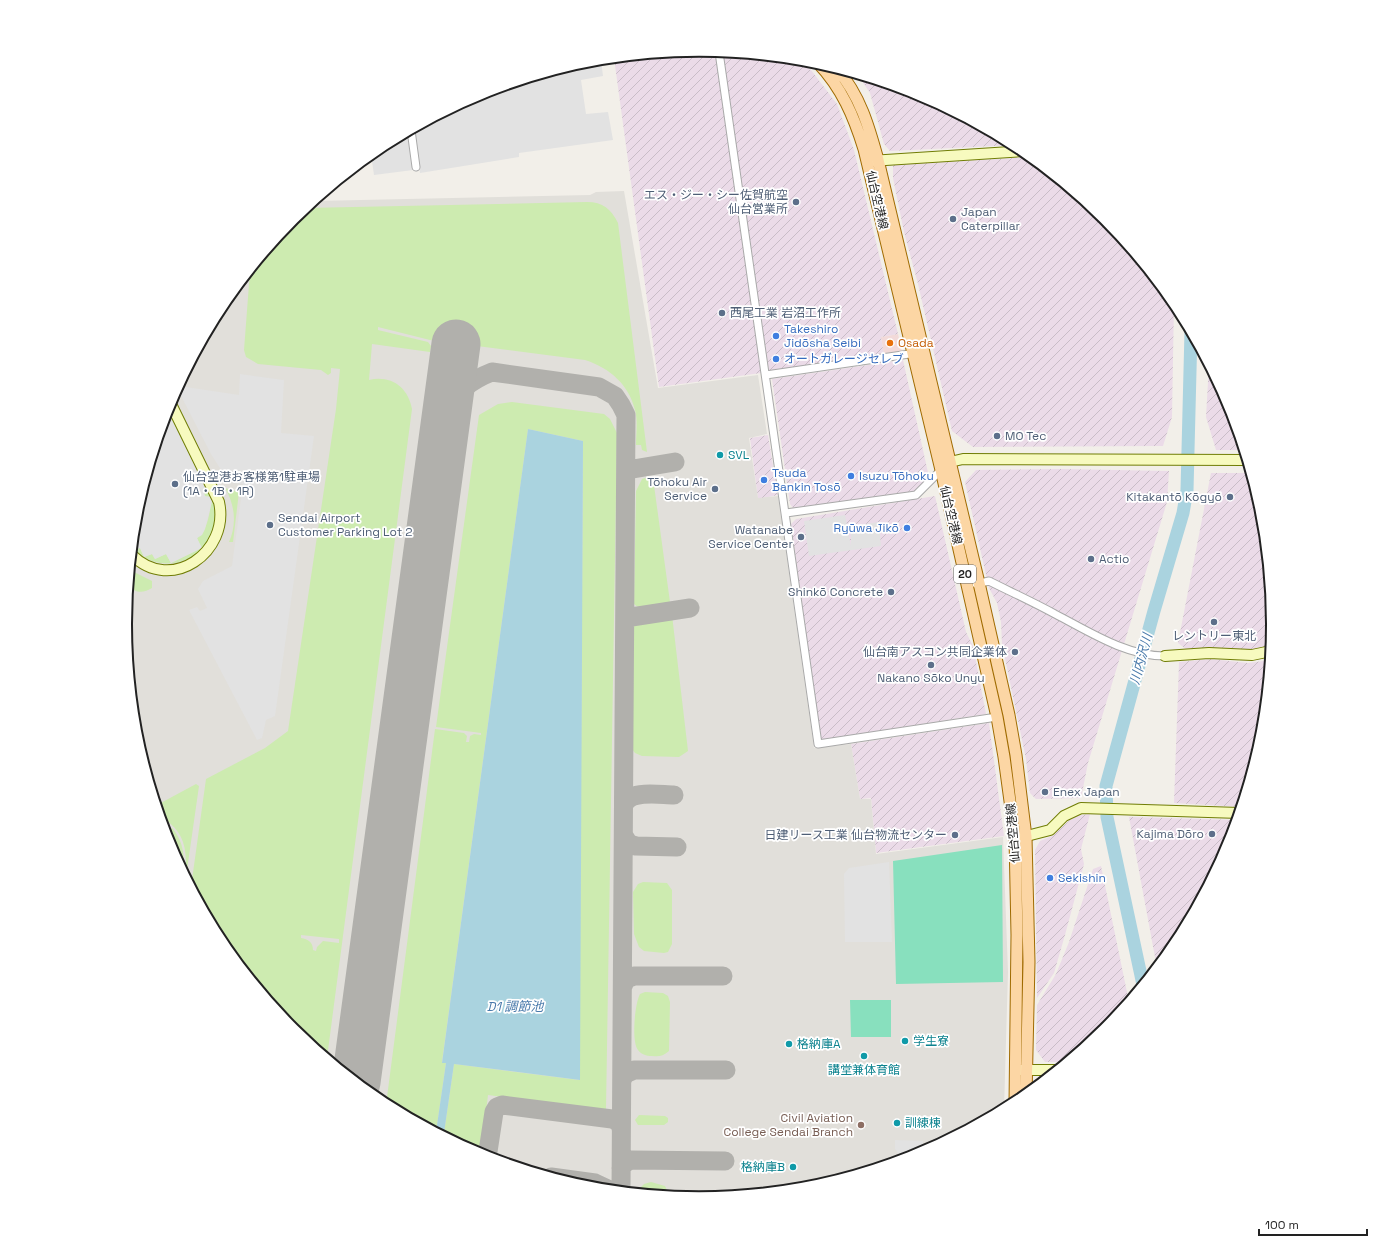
<svg xmlns="http://www.w3.org/2000/svg" width="1399" height="1249" viewBox="0 0 1399 1249" font-family="'Space Grotesk','Noto Sans JP',sans-serif">
	<defs>
		<pattern id="industrial-furrows" width="10" height="10" patternUnits="userSpaceOnUse"><rect width="10" height="10" fill="#ebdbe8"/><path d="M-1 1l2-2M0 10L10 0M9 11l2-2" fill="none" stroke="#c9bcc7"/></pattern>
	</defs>
	<rect width="100%" height="100%" fill="#f2efe9"/>
	<path fill="#f2dad9" d="M 898,334 L 902,352 L 884,355 L 881,337 Z"/>
	<path fill="url(#industrial-furrows)" d="M 700,50 L 715,52 L 761,373 L 659,387 L 614,58 Z
		M 722,52 L 797,60 L 811,70 L 837,104 L 854,150 L 898,334 L 881,337 L 884,355 L 769,371 Z
		M 858,75 L 920,94 L 1015,145 L 890,151 L 884,144 L 870,93 Z
		M 1031,157 L 1106,218 L 1174,302 L 1172,417 L 1163,446 L 973,447 L 952,431 L 918,284 L 904,232 L 893,178 L 893,165 Z
		M 903,360 L 929,477 L 915,491 L 793,508 L 790,504 L 772,379 Z
		M 1209,364 L 1230,405 L 1244,450 L 1216,450 L 1206,417 Z
		M 768,435 L 778,495 L 758,499 L 750,438 Z
		M 1061,469 L 1169,471 L 1167,502 L 1088,763 L 1081,798 L 1036,799 L 1030,793 L 1026,759 L 1002,644 L 1001,622 L 997,603 L 989,588 L 965,482 L 976,470 Z
		M 1211,473 L 1251,473 L 1263,513 L 1274,625 L 1272,647 L 1253,651 L 1187,650 L 1178,643 Z
		M 935,496 L 966,632 L 973,646 L 986,714 L 821,740 L 791,524 L 796,519 Z
		M 1211,659 L 1248,663 L 1271,660 L 1263,737 L 1241,807 L 1174,803 L 1179,662 Z
		M 989,723 L 1004,836 L 876,853 L 871,798 L 860,799 L 851,744 Z
		M 1090,814 L 1081,849 L 1084,864 L 1065,935 L 1054,973 L 1037,998 L 1035,850 L 1040,841 L 1052,836 L 1070,820 L 1076,816 Z
		M 1129,817 L 1238,820 L 1230,845 L 1177,944 L 1157,968 Z
		M 1101,866 L 1129,1002 L 1106,1031 L 1068,1062 L 1045,1062 L 1036,1050 L 1037,1005 L 1056,974 L 1069,942 L 1093,869 Z"/>
	<path fill="#e1dfda" d="M 624,191 L 658,388 L 758,375 L 767,434 L 749,438 L 758,498 L 778,496 L 814,748 L 851,744 L 860,799 L 871,799 L 876,854 L 1003,837 L 1008,972 L 1004,1110 L 919,1155 L 811,1188 L 699,1199 L 587,1188 L 479,1155 L 380,1102 L 293,1031 L 222,943 L 169,844 L 136,736 L 125,624 L 136,512 L 169,404 L 222,305 L 293,218 L 315,201 L 590,195 L 596,192 Z"/>
	<path fill="#cdebb0" fill-rule="evenodd" d="M 587,202 C 603,202 611,209 618,223 L 647,452 L 642,450 L 641,445 L 636,445 C 636,434 638,421 635,410 C 629,385 610,368 585,360 L 430,340 L 378,327 L 378,330 L 428,342 L 431,346 L 430,352 L 372,344 L 369,380 C 391,375 408,387 412,409 L 327,1058 L 293,1031 L 222,943 L 191,887 L 206,779 L 265,748 L 288,731 L 336,409 L 340,369 L 331,368 L 331,373 L 328,375 L 321,370 L 258,364 L 246,357 L 244,350 L 250,271 L 293,218 L 305,208 ZM 301,935 L 339,939 L 339,943 L 323,941 L 317,947 L 316,951 L 313,950 C 313,942 308,939 301,938 Z
		M 512,402 L 604,414 L 610,419 L 617,433 L 606,1109 L 602,1110 L 488,1095 L 482,1146 L 475,1153 L 386,1105 L 435,729 L 464,733 L 467,736 L 466,742 L 469,742 L 470,736 L 474,734 L 481,735 L 481,733 L 436,727 L 479,415 L 498,404 ZM 528,429 L 583,441 L 579,1080 L 454,1064 L 444,1133 L 436,1132 L 446,1063 L 442,1062 Z
		M 168,407 C 183,435 209,474 215,506 C 224,548 176,579 140,555 C 137,552 133,551 133,547 L 134,550 L 140,548 L 144,557 L 152,554 L 155,559 L 166,554 L 171,563 L 201,548 L 197,538 C 209,530 209,510 213,497 L 205,497 L 204,493 L 208,491 L 167,410 Z
		M 648,477 L 653,478 L 670,602 C 662,608 641,612 634,604 L 636,491 L 642,479 Z
		M 225,488 L 239,492 L 233,542 L 229,542 C 237,524 235,505 225,488 Z
		M 130,570 L 152,581 L 152,588 C 144,593 135,594 129,585 Z
		M 672,615 L 688,751 L 679,757 L 642,756 L 635,753 L 632,749 L 633,627 L 635,622 L 640,619 Z
		M 196,784 L 199,786 L 186,877 L 185,874 C 188,850 184,829 160,817 L 157,805 Z
		M 172,828 C 183,840 185,856 183,871 L 169,844 L 165,832 Z
		M 643,882 L 667,883 L 672,890 L 672,944 L 668,952 L 664,953 L 644,951 L 639,947 L 634,934 L 633,892 L 638,884 Z
		M 645,992 L 663,993 L 668,996 L 670,1002 L 669,1051 C 663,1056 659,1057 652,1056 C 646,1056 641,1054 638,1050 C 631,1041 635,1003 640,994 Z
		M 639,1115 L 665,1116 L 668,1118 L 668,1122 L 664,1125 L 638,1125 L 635,1120 Z
		M 651,1182 L 665,1186 L 670,1196 L 635,1193 L 644,1184 Z"/>
	<path fill="#88e0be" d="M 1002,845 L 1003,982 L 896,984 L 893,861 Z
		M 850,1000 L 891,1000 L 891,1037 L 851,1037 Z"/>
	<path fill="#e2e2e2" d="M 601,60 L 603,76 L 581,80 L 586,114 L 608,112 L 613,140 L 519,153 L 519,157 L 420,173 L 414,129 L 480,94 L 588,61 Z
		M 407,132 L 413,170 L 374,175 L 371,154 L 381,147 Z
		M 240,374 L 284,380 L 281,433 L 314,436 L 275,716 L 266,720 L 262,738 L 257,740 L 189,610 L 197,607 L 200,611 L 207,608 L 198,589 L 203,581 L 232,566 L 243,484 L 233,483 L 225,476 L 211,454 L 177,388 L 179,386 L 239,395 Z
		M 167,410 L 208,491 L 204,493 L 205,496 L 213,497 L 205,529 L 202,535 L 197,538 L 202,548 L 171,563 L 166,554 L 155,559 L 152,554 L 144,557 L 140,548 L 134,550 L 133,547 L 136,512 Z
		M 845,515 L 851,546 L 851,526 L 879,522 L 881,546 L 809,556 L 804,521 Z
		M 889,862 L 892,942 L 845,942 L 844,874 L 849,868 Z
		M 895,1140 L 923,1141 L 923,1153 L 903,1160 L 895,1149 Z"/>
	<path fill="#aad3df" d="M 528,429 L 583,441 L 580,1080 L 454,1064 L 444,1133 L 436,1132 L 446,1063 L 442,1063 Z"/>
	<g fill="none" stroke-linecap="round" stroke-linejoin="round">
		<path stroke="#aad3df" stroke-width="13" d="M 1143,985 L 1107,817 L 1106,786 L 1154,611 L 1183,513 L 1187,490 L 1191,331"/>
		<path stroke="#b1b0ac" stroke-width="19" d="M 447,413 C 452,393 474,379 492,372 L 599,387 L 615,396 L 621,405 L 626,415 L 621,1191
			M 627,470 L 675,462
			M 625,618 L 690,608
			M 624,805 C 630,789 660,795 674,795
			M 624,836 L 629,844 L 636,846 L 677,847
			M 623,986 L 626,979 L 634,976 L 723,976
			M 622,1080 L 625,1074 L 634,1070 L 726,1070
			M 487,1158 L 494,1112 L 497,1107 L 502,1105 L 612,1119 L 619,1122 L 621,1128
			M 621,1168 L 625,1163 L 631,1160 L 725,1161
			M 551,1177 L 595,1183 L 610,1190"/>
		<path stroke="#b1b0ac" stroke-width="49" d="M 356,1082 L 456,344"/>
		<defs>
			<path id="street" d="M 719,52 L 818,744 L 997,717
				M 411,130 L 416,167
				M 766,375 L 916,353
				M 786,513 L 916,495 L 941,470
				M 976,584 L 989,581 C 1011,592 1033,602 1055,614 C 1088,631 1126,656 1165,656"/>
			<path id="secondary" d="M 870,161 L 1024,151
				M 944,467 L 950,462 L 963,459 L 1247,460
				M 132,555 C 171,594 230,552 219,502 L 170,402
				M 1165,656 L 1209,653 L 1252,655 L 1271,651
				M 1019,838 L 1050,830 L 1064,816 L 1081,808 L 1240,813
				M 1018,1070 L 1058,1070"/>
			<path id="primary" d="M 818,63 C 842,88 854,117 864,149 L 941,470 L 997,717 L 1004,757 L 1015,838 L 1017,935 L 1015,1104
				M 837,69 C 860,95 869,127 878,160 L 979,583 L 1009,715 L 1016,755 L 1026,837 L 1029,962 L 1026,1096"/>
		</defs>
		<use href="#street" stroke="#a9a9a9" stroke-width="9"/>
		<use href="#secondary" stroke="#707d05" stroke-width="12"/>
		<use href="#primary" stroke="#a06b00" stroke-width="13"/>
		<use href="#street" stroke="#fff" stroke-width="7"/>
		<use href="#secondary" stroke="#f7fabf" stroke-width="10"/>
		<use href="#primary" stroke="#fcd6a4" stroke-width="11"/>
	</g>
	<g fill="#5c6f8a" stroke="#fff" stroke-width="1.5">
		<circle cx="796" cy="202" r="4"/>
		<circle cx="953" cy="219" r="4"/>
		<circle cx="722" cy="313" r="4"/>
		<circle cx="997" cy="436" r="4"/>
		<circle cx="175" cy="484" r="4"/>
		<circle cx="715" cy="489" r="4"/>
		<circle cx="1230" cy="497" r="4"/>
		<circle cx="270" cy="525" r="4"/>
		<circle cx="801" cy="537" r="4"/>
		<circle cx="1091" cy="559" r="4"/>
		<circle cx="891" cy="592" r="4"/>
		<circle cx="1214" cy="622" r="4"/>
		<circle cx="1015" cy="652" r="4"/>
		<circle cx="931" cy="665" r="4"/>
		<circle cx="1045" cy="792" r="4"/>
		<circle cx="1212" cy="834" r="4"/>
		<circle cx="955" cy="835" r="4"/>
	</g>
	<g fill="#3f7fe0" stroke="#fff" stroke-width="1.5">
		<circle cx="776" cy="336" r="4"/>
		<circle cx="776" cy="359" r="4"/>
		<circle cx="851" cy="476" r="4"/>
		<circle cx="764" cy="480" r="4"/>
		<circle cx="907" cy="528" r="4"/>
		<circle cx="1050" cy="878" r="4"/>
	</g>
	<circle fill="#e8710a" stroke="#fff" stroke-width="1.5" cx="890" cy="343" r="4"/>
	<g fill="#0f9aa8" stroke="#fff" stroke-width="1.5">
		<circle cx="720" cy="455" r="4"/>
		<circle cx="905" cy="1041" r="4"/>
		<circle cx="789" cy="1044" r="4"/>
		<circle cx="864" cy="1056" r="4"/>
		<circle cx="897" cy="1123" r="4"/>
		<circle cx="793" cy="1167" r="4"/>
	</g>
	<circle fill="#8d6e63" stroke="#fff" stroke-width="1.5" cx="861" cy="1125" r="4"/>
	<g text-anchor="middle" dominant-baseline="central" stroke-width="3.5" stroke-linejoin="round" paint-order="stroke">
		<rect fill="#fff" stroke="#646464" stroke-width="1" x="954" y="565" width="22" height="18" rx="3"/>
		<g font-size="11" font-weight="bold" fill="#222">
			<text x="965" y="574">20</text>
		</g>
		<g font-size="12" fill="#4e5e75" stroke="#fff" text-anchor="end">
			<text x="788" y="195">エス・ジー・シー佐賀航空<tspan x="788" dy="14">仙台営業所</tspan></text>
			<text x="961" y="212" text-anchor="start">Japan<tspan x="961" dy="14">Caterpillar</tspan></text>
			<text x="730" y="313" text-anchor="start">西尾工業 岩沼工作所</text>
			<text x="1005" y="436" text-anchor="start">MO Tec</text>
			<text x="183" y="477" text-anchor="start">仙台空港お客様第1駐車場<tspan x="183" dy="14">(1A・1B・1R)</tspan></text>
			<text x="707" y="482">Tōhoku Air<tspan x="707" dy="14">Service</tspan></text>
			<text x="1222" y="497">Kitakantō Kōgyō</text>
			<text x="278" y="518" text-anchor="start">Sendai Airport<tspan x="278" dy="14">Customer Parking Lot 2</tspan></text>
			<text x="793" y="530">Watanabe<tspan x="793" dy="14">Service Center</tspan></text>
			<text x="1099" y="559" text-anchor="start">Actio</text>
			<text x="883" y="592">Shinkō Concrete</text>
			<text x="1214" y="636" text-anchor="middle">レントリー東北</text>
			<text x="1007" y="652">仙台南アスコン共同企業体</text>
			<text x="931" y="678" text-anchor="middle">Nakano Sōko Unyu</text>
			<text x="1053" y="792" text-anchor="start">Enex Japan</text>
			<text x="1204" y="834">Kajima Dōro</text>
			<text x="947" y="835">日建リース工業 仙台物流センター</text>
		</g>
		<g font-size="12" fill="#222" stroke="#fff">
			<text transform="translate(877 200) rotate(77)">仙台空港線</text>
			<text transform="translate(951 515) rotate(77)">仙台空港線</text>
			<text transform="translate(1013 833) rotate(-95)">仙台空港線</text>
		</g>
		<g font-size="12" fill="#366cbe" stroke="#fff" text-anchor="start">
			<text x="784" y="329">Takeshiro<tspan x="784" dy="14">Jidōsha Seibi</tspan></text>
			<text x="784" y="359">オートガレージセレブ</text>
			<text x="772" y="473">Tsuda<tspan x="772" dy="14">Bankin Tosō</tspan></text>
			<text x="859" y="476">Isuzu Tōhoku</text>
			<text x="899" y="528" text-anchor="end">Ryūwa Jikō</text>
			<text x="1058" y="878">Sekishin</text>
		</g>
		<g font-size="12" fill="#c56008" stroke="#fff" text-anchor="start">
			<text x="898" y="343">Osada</text>
		</g>
		<g font-size="12" fill="#0d838f" stroke="#fff" text-anchor="start">
			<text x="728" y="455">SVL</text>
			<text x="913" y="1041">学生寮</text>
			<text x="797" y="1044">格納庫A</text>
			<text x="864" y="1070" text-anchor="middle">講堂兼体育館</text>
			<text x="905" y="1123">訓練棟</text>
			<text x="785" y="1167" text-anchor="end">格納庫B</text>
		</g>
		<g font-size="12" fill="#785e54" stroke="#fff" text-anchor="end">
			<text x="853" y="1118">Civil Aviation<tspan x="853" dy="14">College Sendai Branch</tspan></text>
		</g>
		<g font-size="13" font-style="italic" fill="#4a7aab" stroke="#fff">
			<text transform="translate(1141 659) rotate(-75)">川内沢川</text>
			<text x="515" y="1006">D1 調節池</text>
		</g>
	</g>
	<path d="M0 0H1399V1249H0ZM132 624a567 567 0 1 1 1134 0a567 567 0 1 1-1134 0Z" fill="#fff" fill-rule="evenodd"/>
	<path fill="none" stroke="#222" stroke-width="2" d="M132 624a567 567 0 1 1 1134 0a567 567 0 1 1-1134 0Z"/>
	<path d="M1259 1229v6h108v-6" fill="none" stroke="#222222" stroke-width="2"/>
	<text x="1265" y="1229" font-size="12" fill="#222222" stroke="#ffffff" stroke-width="3" paint-order="stroke">100 m</text>
</svg>
